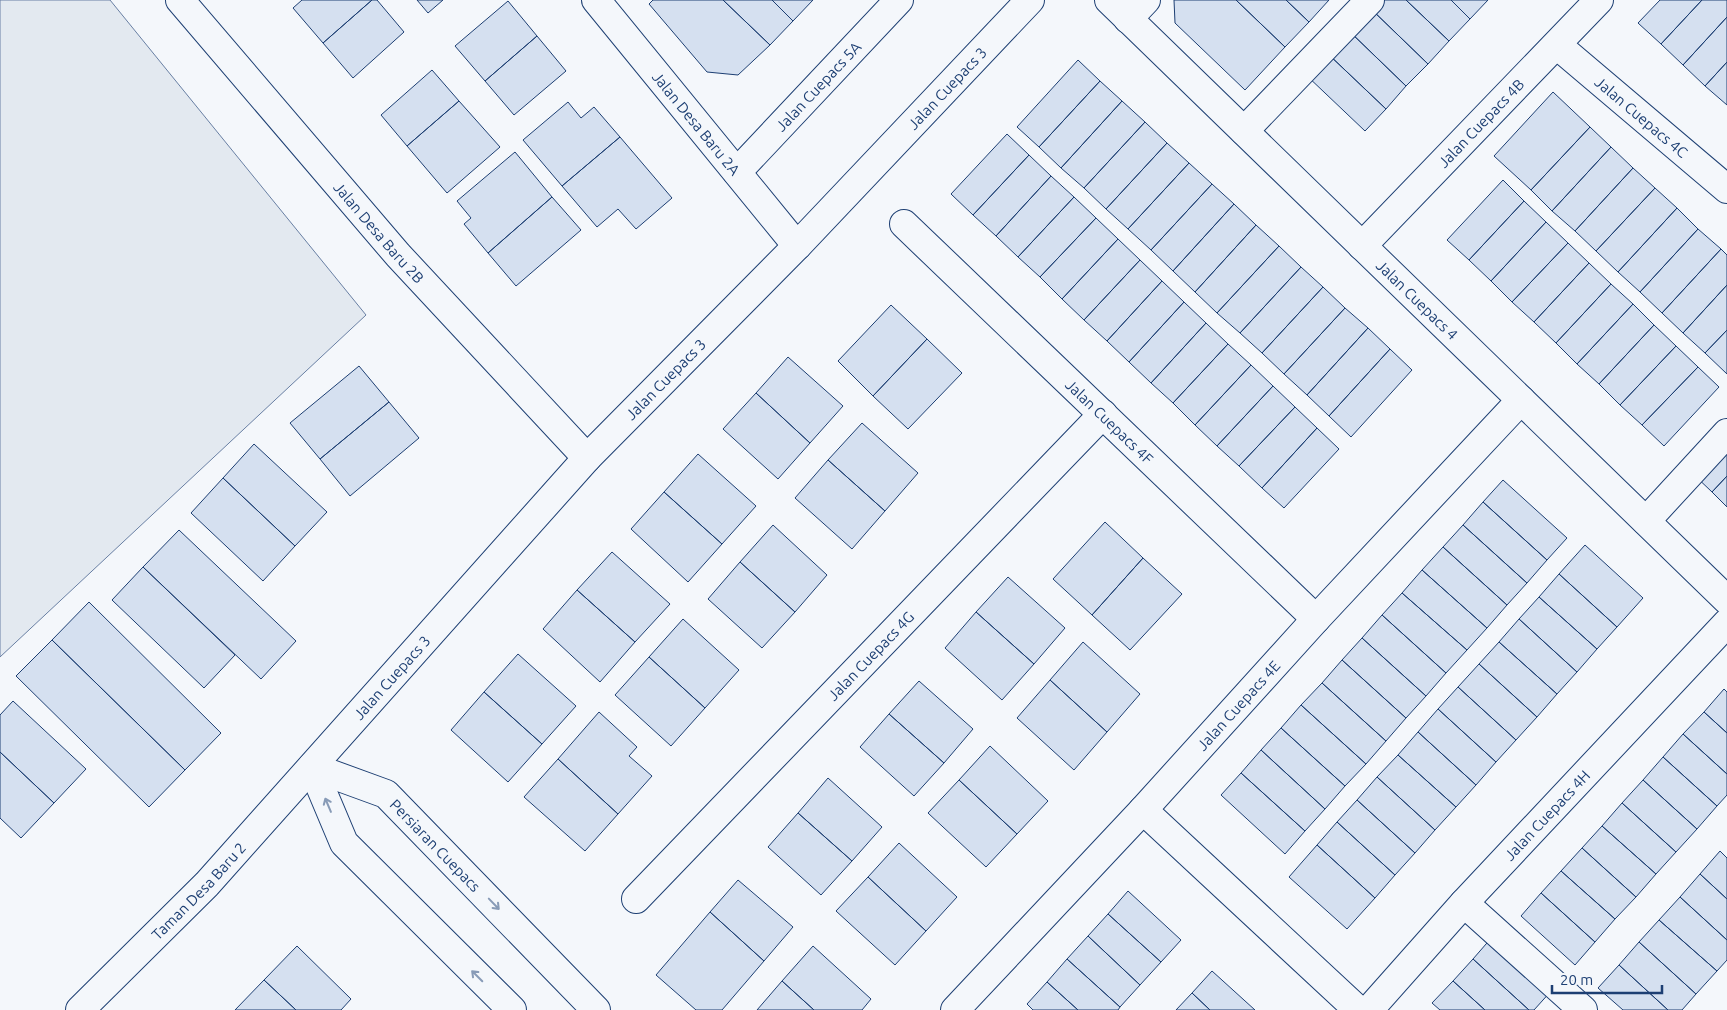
<svg xmlns="http://www.w3.org/2000/svg" width="1727" height="1010" viewBox="0 0 1727 1010" font-family="Ubuntu,sans-serif">
	<rect width="100%" height="100%" fill="#f4f7fb"/>
	<path fill="#e3e9f0" stroke="#687fa3" d="M 0,0 L 110,0 L 366,315 L 0,657 Z"/>
	<path fill="#d5e0f0" stroke="#1d3f73" d="M 302,0 L 372,0 L 323,43 L 293,8 Z
		M 372,0 L 377,0 L 404,32 L 353,78 L 323,43 Z
		M 417,0 L 443,0 L 428,13 Z
		M 653,0 L 723,0 L 770,45 L 738,75 L 707,72 L 649,4 Z
		M 723,0 L 772,0 L 793,21 L 770,45 Z
		M 772,0 L 813,0 L 793,21 Z
		M 1174,0 L 1236,0 L 1285,47 L 1245,90 L 1175,23 Z
		M 1236,0 L 1286,0 L 1309,22 L 1285,47 Z
		M 1286,0 L 1329,0 L 1309,22 Z
		M 1375,0 L 1406,0 L 1449,41 L 1428,64 L 1369,7 Z
		M 1406,0 L 1451,0 L 1470,19 L 1449,41 Z
		M 1451,0 L 1488,0 L 1470,19 Z
		M 1660,0 L 1702,0 L 1661,44 L 1638,23 Z
		M 1702,0 L 1727,0 L 1727,17 L 1683,65 L 1661,44 Z
		M 508,1 L 537,36 L 485,81 L 455,46 Z
		M 1369,7 L 1428,64 L 1406,86 L 1347,29 Z
		M 1727,17 L 1727,62 L 1705,86 L 1683,65 Z
		M 1347,29 L 1406,86 L 1386,109 L 1326,52 Z
		M 537,36 L 566,71 L 514,115 L 485,81 Z
		M 1326,52 L 1386,109 L 1365,131 L 1305,74 Z
		M 1078,60 L 1100,81 L 1039,147 L 1017,127 Z
		M 1727,62 L 1727,105 L 1705,86 Z
		M 432,70 L 459,101 L 407,146 L 381,115 Z
		M 1100,81 L 1122,101 L 1061,168 L 1039,147 Z
		M 1553,92 L 1590,127 L 1531,190 L 1494,156 Z
		M 459,101 L 500,147 L 447,193 L 407,146 Z
		M 1122,101 L 1145,122 L 1084,188 L 1061,168 Z
		M 568,102 L 581,118 L 594,107 L 620,137 L 562,186 L 523,140 Z
		M 1145,122 L 1167,143 L 1106,209 L 1084,188 Z
		M 1590,127 L 1611,147 L 1552,211 L 1531,190 Z
		M 1007,134 L 1029,155 L 973,215 L 951,194 Z
		M 620,137 L 672,198 L 636,229 L 618,209 L 597,227 L 562,186 Z
		M 1167,143 L 1189,163 L 1128,229 L 1106,209 Z
		M 1611,147 L 1633,168 L 1575,231 L 1552,211 Z
		M 515,152 L 552,197 L 488,253 L 464,224 L 471,218 L 457,201 Z
		M 1029,155 L 1051,176 L 996,236 L 973,215 Z
		M 1189,163 L 1212,184 L 1151,250 L 1128,229 Z
		M 1633,168 L 1655,188 L 1596,251 L 1575,231 Z
		M 1051,176 L 1074,197 L 1018,257 L 996,236 Z
		M 1503,180 L 1524,201 L 1469,260 L 1447,240 Z
		M 1212,184 L 1234,204 L 1173,271 L 1151,250 Z
		M 1655,188 L 1677,208 L 1618,272 L 1596,251 Z
		M 552,197 L 581,230 L 516,286 L 488,253 Z
		M 1074,197 L 1096,218 L 1040,277 L 1018,257 Z
		M 1524,201 L 1546,222 L 1491,281 L 1469,260 Z
		M 1234,204 L 1256,225 L 1195,292 L 1173,271 Z
		M 1677,208 L 1698,229 L 1640,292 L 1618,272 Z
		M 1096,218 L 1118,239 L 1062,299 L 1040,277 Z
		M 1546,222 L 1568,243 L 1512,302 L 1491,281 Z
		M 1256,225 L 1279,246 L 1217,313 L 1195,292 Z
		M 1698,229 L 1721,249 L 1662,313 L 1640,292 Z
		M 1118,239 L 1140,260 L 1084,320 L 1062,299 Z
		M 1568,243 L 1589,263 L 1534,322 L 1512,302 Z
		M 1279,246 L 1301,267 L 1240,333 L 1217,313 Z
		M 1721,249 L 1727,255 L 1727,285 L 1683,333 L 1662,313 Z
		M 1140,260 L 1162,281 L 1107,341 L 1084,320 Z
		M 1589,263 L 1611,284 L 1556,343 L 1534,322 Z
		M 1301,267 L 1323,287 L 1262,353 L 1240,333 Z
		M 1162,281 L 1184,302 L 1129,362 L 1107,341 Z
		M 1611,284 L 1633,304 L 1577,364 L 1556,343 Z
		M 1727,285 L 1727,330 L 1705,353 L 1683,333 Z
		M 1323,287 L 1345,308 L 1284,374 L 1262,353 Z
		M 1184,302 L 1206,323 L 1151,383 L 1129,362 Z
		M 1633,304 L 1654,325 L 1599,384 L 1577,364 Z
		M 891,305 L 927,339 L 873,396 L 838,361 Z
		M 1345,308 L 1368,328 L 1307,395 L 1284,374 Z
		M 1206,323 L 1228,344 L 1173,403 L 1151,383 Z
		M 1654,325 L 1676,346 L 1620,405 L 1599,384 Z
		M 1368,328 L 1390,349 L 1329,416 L 1307,395 Z
		M 1727,330 L 1727,374 L 1705,353 Z
		M 927,339 L 962,373 L 908,429 L 873,396 Z
		M 1228,344 L 1251,365 L 1195,425 L 1173,403 Z
		M 1676,346 L 1698,367 L 1642,425 L 1620,405 Z
		M 1390,349 L 1412,370 L 1351,437 L 1329,416 Z
		M 788,357 L 843,406 L 810,443 L 756,393 Z
		M 1251,365 L 1273,386 L 1217,446 L 1195,425 Z
		M 359,366 L 389,402 L 320,459 L 290,423 Z
		M 1698,367 L 1719,387 L 1664,446 L 1642,425 Z
		M 1273,386 L 1295,407 L 1239,466 L 1217,446 Z
		M 756,393 L 810,443 L 778,479 L 723,429 Z
		M 389,402 L 419,438 L 350,496 L 320,459 Z
		M 1295,407 L 1317,428 L 1262,488 L 1239,466 Z
		M 862,423 L 918,473 L 885,511 L 828,460 Z
		M 1317,428 L 1339,449 L 1284,508 L 1262,488 Z
		M 1727,433 L 1727,476 L 1712,492 L 1691,472 Z
		M 254,444 L 327,512 L 295,546 L 223,478 Z
		M 698,454 L 756,506 L 722,544 L 664,492 Z
		M 828,460 L 885,511 L 852,549 L 795,498 Z
		M 1727,476 L 1727,507 L 1712,492 Z
		M 223,478 L 295,546 L 263,581 L 191,513 Z
		M 1503,480 L 1567,538 L 1547,560 L 1483,502 Z
		M 664,492 L 722,544 L 688,582 L 631,529 Z
		M 1483,502 L 1547,560 L 1527,583 L 1463,525 Z
		M 1105,522 L 1143,558 L 1092,615 L 1053,579 Z
		M 773,525 L 827,575 L 795,612 L 740,562 Z
		M 1463,525 L 1527,583 L 1507,605 L 1443,547 Z
		M 179,530 L 296,641 L 261,679 L 143,567 Z
		M 1585,545 L 1643,598 L 1617,627 L 1559,574 Z
		M 1443,547 L 1507,605 L 1487,628 L 1422,570 Z
		M 612,552 L 670,604 L 635,642 L 577,590 Z
		M 1143,558 L 1182,594 L 1130,650 L 1092,615 Z
		M 740,562 L 795,612 L 762,648 L 708,599 Z
		M 143,567 L 235,655 L 204,688 L 112,600 Z
		M 1422,570 L 1487,628 L 1467,650 L 1402,593 Z
		M 1559,574 L 1617,627 L 1597,649 L 1539,597 Z
		M 1008,577 L 1065,628 L 1034,664 L 976,612 Z
		M 577,590 L 635,642 L 600,682 L 543,629 Z
		M 1402,593 L 1467,650 L 1446,673 L 1382,615 Z
		M 1539,597 L 1597,649 L 1577,672 L 1519,619 Z
		M 89,602 L 221,733 L 185,770 L 52,640 Z
		M 976,612 L 1034,664 L 1002,700 L 945,648 Z
		M 1382,615 L 1446,673 L 1426,696 L 1362,638 Z
		M 683,619 L 739,670 L 705,708 L 649,657 Z
		M 1519,619 L 1577,672 L 1557,694 L 1499,642 Z
		M 1362,638 L 1426,696 L 1406,718 L 1342,660 Z
		M 52,640 L 185,770 L 149,807 L 16,676 Z
		M 1083,642 L 1140,694 L 1107,732 L 1050,680 Z
		M 1499,642 L 1557,694 L 1537,717 L 1479,664 Z
		M 518,654 L 576,706 L 542,744 L 484,692 Z
		M 649,657 L 705,708 L 671,746 L 615,695 Z
		M 1342,660 L 1406,718 L 1386,741 L 1322,683 Z
		M 1479,664 L 1537,717 L 1516,740 L 1458,687 Z
		M 1050,680 L 1107,732 L 1074,770 L 1017,718 Z
		M 919,681 L 973,729 L 944,763 L 889,714 Z
		M 1322,683 L 1386,741 L 1366,764 L 1301,705 Z
		M 1458,687 L 1516,740 L 1496,762 L 1438,709 Z
		M 1724,689 L 1727,692 L 1727,733 L 1704,712 Z
		M 484,692 L 542,744 L 508,782 L 451,730 Z
		M 13,701 L 86,769 L 54,803 L 0,752 L 0,715 Z
		M 1301,705 L 1366,764 L 1345,786 L 1281,728 Z
		M 1438,709 L 1496,762 L 1476,785 L 1418,732 Z
		M 599,712 L 637,747 L 629,756 L 652,776 L 618,814 L 558,759 Z
		M 1704,712 L 1727,733 L 1727,774 L 1683,734 Z
		M 889,714 L 944,763 L 914,796 L 860,747 Z
		M 1281,728 L 1345,786 L 1325,809 L 1261,750 Z
		M 1418,732 L 1476,785 L 1456,807 L 1398,755 Z
		M 1683,734 L 1727,774 L 1727,795 L 1717,806 L 1663,757 Z
		M 990,746 L 1048,801 L 1017,834 L 959,780 Z
		M 1261,750 L 1325,809 L 1305,831 L 1241,773 Z
		M 0,752 L 54,803 L 21,838 L 0,818 Z
		M 1398,755 L 1456,807 L 1435,830 L 1377,777 Z
		M 1663,757 L 1717,806 L 1697,829 L 1643,780 Z
		M 558,759 L 618,814 L 585,851 L 524,797 Z
		M 1241,773 L 1305,831 L 1285,854 L 1221,795 Z
		M 1377,777 L 1435,830 L 1415,853 L 1357,800 Z
		M 828,778 L 882,827 L 852,861 L 798,813 Z
		M 959,780 L 1017,834 L 986,867 L 928,813 Z
		M 1643,780 L 1697,829 L 1676,852 L 1622,803 Z
		M 1357,800 L 1415,853 L 1395,875 L 1337,822 Z
		M 1622,803 L 1676,852 L 1656,874 L 1602,826 Z
		M 798,813 L 852,861 L 821,895 L 768,847 Z
		M 1337,822 L 1395,875 L 1375,898 L 1317,845 Z
		M 1602,826 L 1656,874 L 1636,897 L 1582,848 Z
		M 899,843 L 957,897 L 926,931 L 868,877 Z
		M 1317,845 L 1375,898 L 1347,929 L 1289,877 Z
		M 1582,848 L 1636,897 L 1615,919 L 1561,871 Z
		M 1720,851 L 1727,858 L 1727,899 L 1700,874 Z
		M 1561,871 L 1615,919 L 1595,942 L 1541,893 Z
		M 1700,874 L 1727,899 L 1727,940 L 1680,897 Z
		M 868,877 L 926,931 L 895,965 L 836,911 Z
		M 738,880 L 793,927 L 764,961 L 710,912 Z
		M 1128,891 L 1181,940 L 1161,962 L 1108,914 Z
		M 1541,893 L 1595,942 L 1575,965 L 1521,916 Z
		M 1680,897 L 1727,940 L 1727,960 L 1717,971 L 1659,920 Z
		M 710,912 L 764,961 L 722,1010 L 696,1010 L 656,975 Z
		M 1108,914 L 1161,962 L 1140,985 L 1088,936 Z
		M 1659,920 L 1717,971 L 1696,994 L 1639,942 Z
		M 1088,936 L 1140,985 L 1120,1007 L 1067,959 Z
		M 1493,936 L 1552,990 L 1534,1010 L 1529,1010 L 1473,959 Z
		M 1639,942 L 1696,994 L 1682,1010 L 1668,1010 L 1619,965 Z
		M 297,946 L 351,999 L 341,1010 L 296,1010 L 264,980 Z
		M 813,946 L 871,999 L 862,1010 L 814,1010 L 782,981 Z
		M 1067,959 L 1120,1007 L 1118,1010 L 1078,1010 L 1047,982 Z
		M 1473,959 L 1529,1010 L 1485,1010 L 1453,981 Z
		M 1619,965 L 1668,1010 L 1623,1010 L 1598,988 Z
		M 1212,971 L 1255,1010 L 1210,1010 L 1192,993 Z
		M 264,980 L 296,1010 L 235,1010 Z
		M 782,981 L 814,1010 L 757,1010 Z
		M 1453,981 L 1485,1010 L 1440,1010 L 1432,1003 Z
		M 1047,982 L 1078,1010 L 1033,1010 L 1027,1004 Z
		M 1192,993 L 1210,1010 L 1176,1010 Z"/>
	<g fill="none" stroke-linecap="round" stroke-linejoin="round">
		<defs>
			<g id="minor">
				<path id="s1" d="M 180,0 L 398,255 L 587,458"/>
				<path id="s2" d="M 596,0 L 797,246"/>
				<path id="s3" d="M 1109,0 L 1727,600"/>
				<path d="M 1128,19 L 1146,0"/>
				<path id="s4" d="M 1557,45 L 1727,189"/>
				<path d="M 1244,131 L 1370,0"/>
				<path id="s5" d="M 737,172 L 899,0"/>
				<path id="s6" d="M 904,224 L 1316,619"/>
				<path id="s7" d="M 1362,246 L 1599,0"/>
				<path d="M 1646,521 L 1727,433"/>
				<path id="s8" d="M 312,767 L 386,794 L 596,1010"/>
				<path d="M 312,767 L 344,843 L 512,1010"/>
				<path d="M 1143,810 L 1358,1010"/>
				<path id="s9" d="M 636,899 L 1103,414"/>
				<path d="M 1464,903 L 1583,1010"/>
				<path id="s10" d="M 80,1010 L 207,884 L 587,458 L 797,246 L 1030,0"/>
				<path id="s11" d="M 955,1010 L 1143,810 L 1316,619 L 1521,400"/>
				<path id="s12" d="M 1369,1010 L 1464,903 L 1727,623"/>
			</g>
		</defs>
		<use href="#minor" stroke="#1d3f73" stroke-width="30"/>
		<use href="#minor" stroke="#f4f7fb" stroke-width="28"/>
	</g>
	<defs><path id="oneway-shaft" d="M-6 0H5M1.5-3L5.5 0L1.5 3" fill="none" stroke-width="1.6" stroke-linecap="round" stroke-linejoin="round" transform="scale(1.25)"/></defs>
	<g stroke="#889bb7">
		<use href="#oneway-shaft" transform="translate(328 805) rotate(-113)"/>
		<use href="#oneway-shaft" transform="translate(494 904) rotate(46)"/>
		<use href="#oneway-shaft" transform="translate(477 976) rotate(-135)"/>
	</g>
	<g text-anchor="middle" dominant-baseline="central" stroke-width="4" stroke-linejoin="round" paint-order="stroke">
		<g font-size="15" fill="#1d3f73" stroke="#f4f7fb">
			<text stroke="none"><textPath href="#s5" startOffset="118">Jalan Cuepacs 5A</textPath></text>
			<text stroke="none"><textPath href="#s10" startOffset="1266">Jalan Cuepacs 3</textPath></text>
			<text stroke="none"><textPath href="#s4" startOffset="111">Jalan Cuepacs 4C</textPath></text>
			<text stroke="none"><textPath href="#s2" startOffset="159">Jalan Desa Baru 2A</textPath></text>
			<text stroke="none"><textPath href="#s7" startOffset="171">Jalan Cuepacs 4B</textPath></text>
			<text stroke="none"><textPath href="#s1" startOffset="306">Jalan Desa Baru 2B</textPath></text>
			<text stroke="none"><textPath href="#s3" startOffset="430">Jalan Cuepacs 4</textPath></text>
			<text stroke="none"><textPath href="#s10" startOffset="861">Jalan Cuepacs 3</textPath></text>
			<text stroke="none"><textPath href="#s6" startOffset="285">Jalan Cuepacs 4F</textPath></text>
			<text stroke="none"><textPath href="#s9" startOffset="338">Jalan Cuepacs 4G</textPath></text>
			<text stroke="none"><textPath href="#s10" startOffset="456">Jalan Cuepacs 3</textPath></text>
			<text stroke="none"><textPath href="#s11" startOffset="416">Jalan Cuepacs 4E</textPath></text>
			<text stroke="none"><textPath href="#s12" startOffset="264">Jalan Cuepacs 4H</textPath></text>
			<text stroke="none"><textPath href="#s8" startOffset="150">Persiaran Cuepacs</textPath></text>
			<text stroke="none"><textPath href="#s10" startOffset="168">Taman Desa Baru 2</textPath></text>
		</g>
	</g>
	<path d="M1552 985v8h110v-8" fill="none" stroke="#1d3f73" stroke-width="2.5"/>
	<text x="1560" y="985" font-size="15" fill="#1d3f73" stroke="#f4f7fb" stroke-width="4" paint-order="stroke">20 m</text>
</svg>
